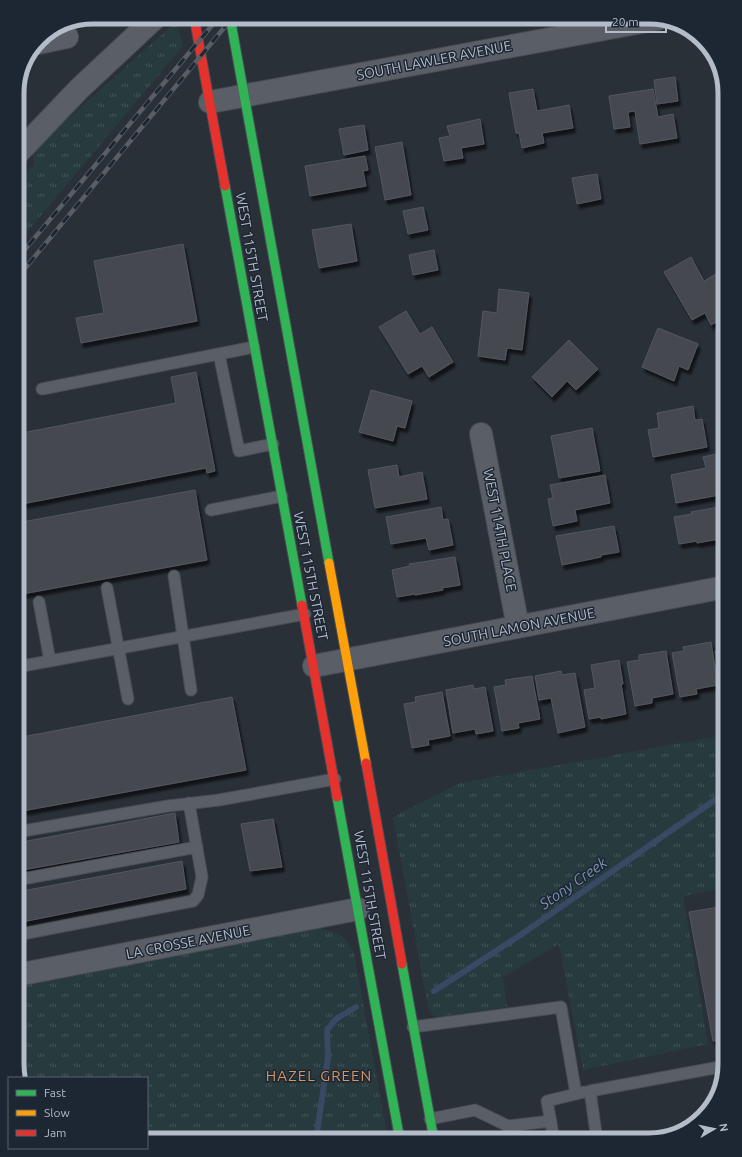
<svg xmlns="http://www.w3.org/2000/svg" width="742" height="1157" viewBox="0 0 742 1157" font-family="Ubuntu,sans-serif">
	<defs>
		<pattern id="grass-tufts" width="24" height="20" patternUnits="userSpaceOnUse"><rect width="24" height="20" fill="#273a3e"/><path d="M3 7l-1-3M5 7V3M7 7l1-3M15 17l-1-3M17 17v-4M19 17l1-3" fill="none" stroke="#445559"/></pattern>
		<filter id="shadow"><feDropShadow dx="2.5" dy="4.5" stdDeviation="1" flood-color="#0009"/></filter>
	</defs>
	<rect width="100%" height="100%" fill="#2a3038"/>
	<path fill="url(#grass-tufts)" d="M 177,21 L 183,46 L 17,244 L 17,183 L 34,165 L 32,151 Z
		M 725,735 L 725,888 L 683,896 L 708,1044 L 583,1070 L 559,944 L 503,977 L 507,1007 L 436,1017 L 432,1014 L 428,1007 L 393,817 L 460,783 Z
		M 320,928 C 340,934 344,933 354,953 L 388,1140 L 147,1140 L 147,1078 L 20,1078 L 17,1064 L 17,987 Z"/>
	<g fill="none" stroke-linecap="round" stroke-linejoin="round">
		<path stroke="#384963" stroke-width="6" d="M 434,991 L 519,936 L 725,793
			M 316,1140 L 328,1057 L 327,1030 L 336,1019 L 356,1007"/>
	</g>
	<path fill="#444950" stroke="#52575f" filter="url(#shadow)" d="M 675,77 L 678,101 L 657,104 L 654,80 Z
		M 533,89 L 537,111 L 569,105 L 573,128 L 542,133 L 544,143 L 522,148 L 519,133 L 516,133 L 509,93 Z
		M 653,89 L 658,117 L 673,114 L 677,138 L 640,144 L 635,111 L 628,112 L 630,127 L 614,129 L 609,96 Z
		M 480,119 L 484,144 L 461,148 L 463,158 L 444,161 L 439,138 L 450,136 L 447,126 Z
		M 364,125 L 368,150 L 344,155 L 339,129 Z
		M 402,142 L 411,195 L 385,200 L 375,147 Z
		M 365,156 L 368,170 L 363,171 L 366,186 L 310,196 L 305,166 Z
		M 597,174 L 601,199 L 577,204 L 572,178 Z
		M 423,207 L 428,230 L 408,234 L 403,211 Z
		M 351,224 L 357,261 L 319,268 L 312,230 Z
		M 183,244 L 197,321 L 81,343 L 76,318 L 104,313 L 94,261 Z
		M 434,250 L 438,270 L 413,275 L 409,255 Z
		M 691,257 L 704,281 L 716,274 L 725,289 L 725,317 L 711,325 L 705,313 L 692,320 L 664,272 Z
		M 499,289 L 529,293 L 522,350 L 507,348 L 505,360 L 478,356 L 483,311 L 497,313 Z
		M 406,311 L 420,334 L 432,327 L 453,362 L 429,377 L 422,366 L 408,374 L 379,327 Z
		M 658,328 L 698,344 L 688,370 L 679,366 L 674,381 L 642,367 Z
		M 569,340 L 598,369 L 576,390 L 567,381 L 552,397 L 532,377 Z
		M 196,372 L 215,471 L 207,473 L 206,468 L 17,505 L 17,434 L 176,403 L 171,377 Z
		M 371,390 L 412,401 L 405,428 L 397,426 L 393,441 L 359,432 Z
		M 693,406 L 695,420 L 702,419 L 707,447 L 653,457 L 648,430 L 659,428 L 657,413 Z
		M 592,428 L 600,471 L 559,478 L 551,436 Z
		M 725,452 L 725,494 L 676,503 L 671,475 L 706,468 L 703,457 Z
		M 397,465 L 399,477 L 422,472 L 427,499 L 375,508 L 368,470 Z
		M 605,475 L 610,503 L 575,510 L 577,521 L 553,526 L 548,499 L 553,498 L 550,485 Z
		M 195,490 L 207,560 L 17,595 L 17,523 Z
		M 441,507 L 443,520 L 448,519 L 453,545 L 429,550 L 426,538 L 391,544 L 386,517 Z
		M 719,507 L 719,508 L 725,507 L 725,538 L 697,543 L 697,541 L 679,544 L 674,517 L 692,514 L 691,512 Z
		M 614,526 L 619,552 L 601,555 L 601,557 L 562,565 L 556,536 Z
		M 455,557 L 460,585 L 442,588 L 443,590 L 415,595 L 415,594 L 397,597 L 392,570 L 410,566 L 409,564 Z
		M 711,642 L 718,685 L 696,689 L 697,694 L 680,697 L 672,653 L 684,651 L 683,647 Z
		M 725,650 L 725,682 L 721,683 L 715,651 Z
		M 666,651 L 673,694 L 652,698 L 652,703 L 635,706 L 627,662 L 639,660 L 639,655 Z
		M 619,660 L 623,684 L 621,684 L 626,714 L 601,719 L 601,717 L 589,719 L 584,690 L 595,688 L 591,665 Z
		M 561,671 L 562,675 L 575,673 L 585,727 L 558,733 L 551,698 L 539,700 L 535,676 Z
		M 532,676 L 540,719 L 518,723 L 519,728 L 502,731 L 494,687 L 506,685 L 505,680 Z
		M 473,685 L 474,689 L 485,687 L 493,731 L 476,734 L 475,729 L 453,733 L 446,690 Z
		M 442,692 L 450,736 L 428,740 L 429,745 L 412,748 L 404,704 L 416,702 L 415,697 Z
		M 232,697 L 246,770 L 17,812 L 17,738 Z
		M 175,813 L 179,842 L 17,871 L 17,843 Z
		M 273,819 L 282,867 L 250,871 L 241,824 Z
		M 182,861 L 186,889 L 17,923 L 17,892 Z
		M 725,906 L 725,1039 L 713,1041 L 689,912 Z"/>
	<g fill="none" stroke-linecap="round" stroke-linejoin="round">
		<defs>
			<path id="lane" d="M 219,354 L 239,451 L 273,444
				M 42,389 L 254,347
				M 211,510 L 282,496
				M 174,576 L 191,690
				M 107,588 L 128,699
				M 39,602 L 50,661
				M 17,667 L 305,614
				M 17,832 L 168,806 L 219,800 L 335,779
				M 17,880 L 197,847
				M 17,935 L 193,901 L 198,895 L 202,877 L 189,803
				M 413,1027 L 561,1007 L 576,1094
				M 430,1119 L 475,1110 L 508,1126 L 551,1121
				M 554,1140 L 547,1101 L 584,1092
				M 597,1140 L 590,1091 L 725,1066"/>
			<path id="street" d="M 38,43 L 67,37
				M 210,102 L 658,19
				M 17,154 L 79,89 L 156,17
				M 481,434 L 518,627
				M 314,666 L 725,587
				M 17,975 L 358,909"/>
			<path id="fast" d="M 230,17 L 329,563
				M 225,186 L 302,605
				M 337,797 L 400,1140
				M 402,964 L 434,1140"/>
			<path id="slow" d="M 329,563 L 366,763"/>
			<path id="jam" d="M 194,17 L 225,186
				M 302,605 L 337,797
				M 366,763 L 402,964"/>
		</defs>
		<use href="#lane" stroke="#484c53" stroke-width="13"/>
		<use href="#street" stroke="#484c53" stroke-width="24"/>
		<use href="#fast" stroke="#484c53" stroke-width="11"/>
		<use href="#slow" stroke="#484c53" stroke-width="11"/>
		<use href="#jam" stroke="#484c53" stroke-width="11"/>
		<use href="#lane" stroke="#5a5e66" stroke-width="11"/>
		<use href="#street" stroke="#5a5e66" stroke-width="22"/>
		<use href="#fast" stroke="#30b455" stroke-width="9"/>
		<use href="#slow" stroke="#ff9f0a" stroke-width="9"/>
		<use href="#jam" stroke="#e5322d" stroke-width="9"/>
		<defs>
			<path id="rail" d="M 17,259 L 219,17
				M 17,278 L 233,17"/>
		</defs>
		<use href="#rail" stroke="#595d64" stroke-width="4.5"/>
		<use href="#rail" stroke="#1d2633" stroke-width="3" stroke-dasharray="9" stroke-linecap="butt"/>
	</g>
	<g text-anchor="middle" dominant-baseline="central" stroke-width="3" stroke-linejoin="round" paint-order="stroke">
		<g font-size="14" fill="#b4bcc9" stroke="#1d2633">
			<text transform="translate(434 60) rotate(-11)">SOUTH LAWLER AVENUE</text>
			<text transform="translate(252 257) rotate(80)">WEST 115TH STREET</text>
			<text transform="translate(500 530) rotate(79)">WEST 114TH PLACE</text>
			<text transform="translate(311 576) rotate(79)">WEST 115TH STREET</text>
			<text transform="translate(519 627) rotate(-11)">SOUTH LAMON AVENUE</text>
			<text transform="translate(370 895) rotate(80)">WEST 115TH STREET</text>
			<text transform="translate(188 942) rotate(-11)">LA CROSSE AVENUE</text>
		</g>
		<g font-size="15" font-style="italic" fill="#7c92b1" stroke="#1d2633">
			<text transform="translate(573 883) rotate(-35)">Stony Creek</text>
		</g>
		<g font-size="15" letter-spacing="1" fill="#d59563" stroke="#1d2633">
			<text x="319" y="1075">HAZEL GREEN</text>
		</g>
	</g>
	<path d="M0 0H742V1157H0ZM93 24H649A69 69 0 0 1 718 93V1064A69 69 0 0 1 649 1133H93A69 69 0 0 1 24 1064V93A69 69 0 0 1 93 24Z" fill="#1d2633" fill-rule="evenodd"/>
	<path fill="none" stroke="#b4bcc9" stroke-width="5" d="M93 24H649A69 69 0 0 1 718 93V1064A69 69 0 0 1 649 1133H93A69 69 0 0 1 24 1064V93A69 69 0 0 1 93 24Z"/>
	<rect x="8" y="1077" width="140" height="72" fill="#1d2633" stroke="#59626f"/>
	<rect x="16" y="1090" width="20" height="6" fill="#30b455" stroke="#59626f"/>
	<text x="44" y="1097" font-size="12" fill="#b4bcc9">Fast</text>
	<rect x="16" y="1110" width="20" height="6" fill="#ff9f0a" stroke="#59626f"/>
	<text x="44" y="1117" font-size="12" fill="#b4bcc9">Slow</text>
	<rect x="16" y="1130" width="20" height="6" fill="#e5322d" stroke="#59626f"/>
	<text x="44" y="1137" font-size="12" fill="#b4bcc9">Jam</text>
	<g transform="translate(714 1129) rotate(81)" stroke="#1d2633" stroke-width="3" paint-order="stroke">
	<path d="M0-3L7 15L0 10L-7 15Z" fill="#b4bcc9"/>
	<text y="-6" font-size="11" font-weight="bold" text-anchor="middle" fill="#b4bcc9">N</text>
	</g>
	<path d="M606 26v6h60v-6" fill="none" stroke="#b4bcc9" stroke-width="2"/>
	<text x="612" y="26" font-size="12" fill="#b4bcc9" stroke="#1d2633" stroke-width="3" paint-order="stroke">20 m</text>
</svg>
